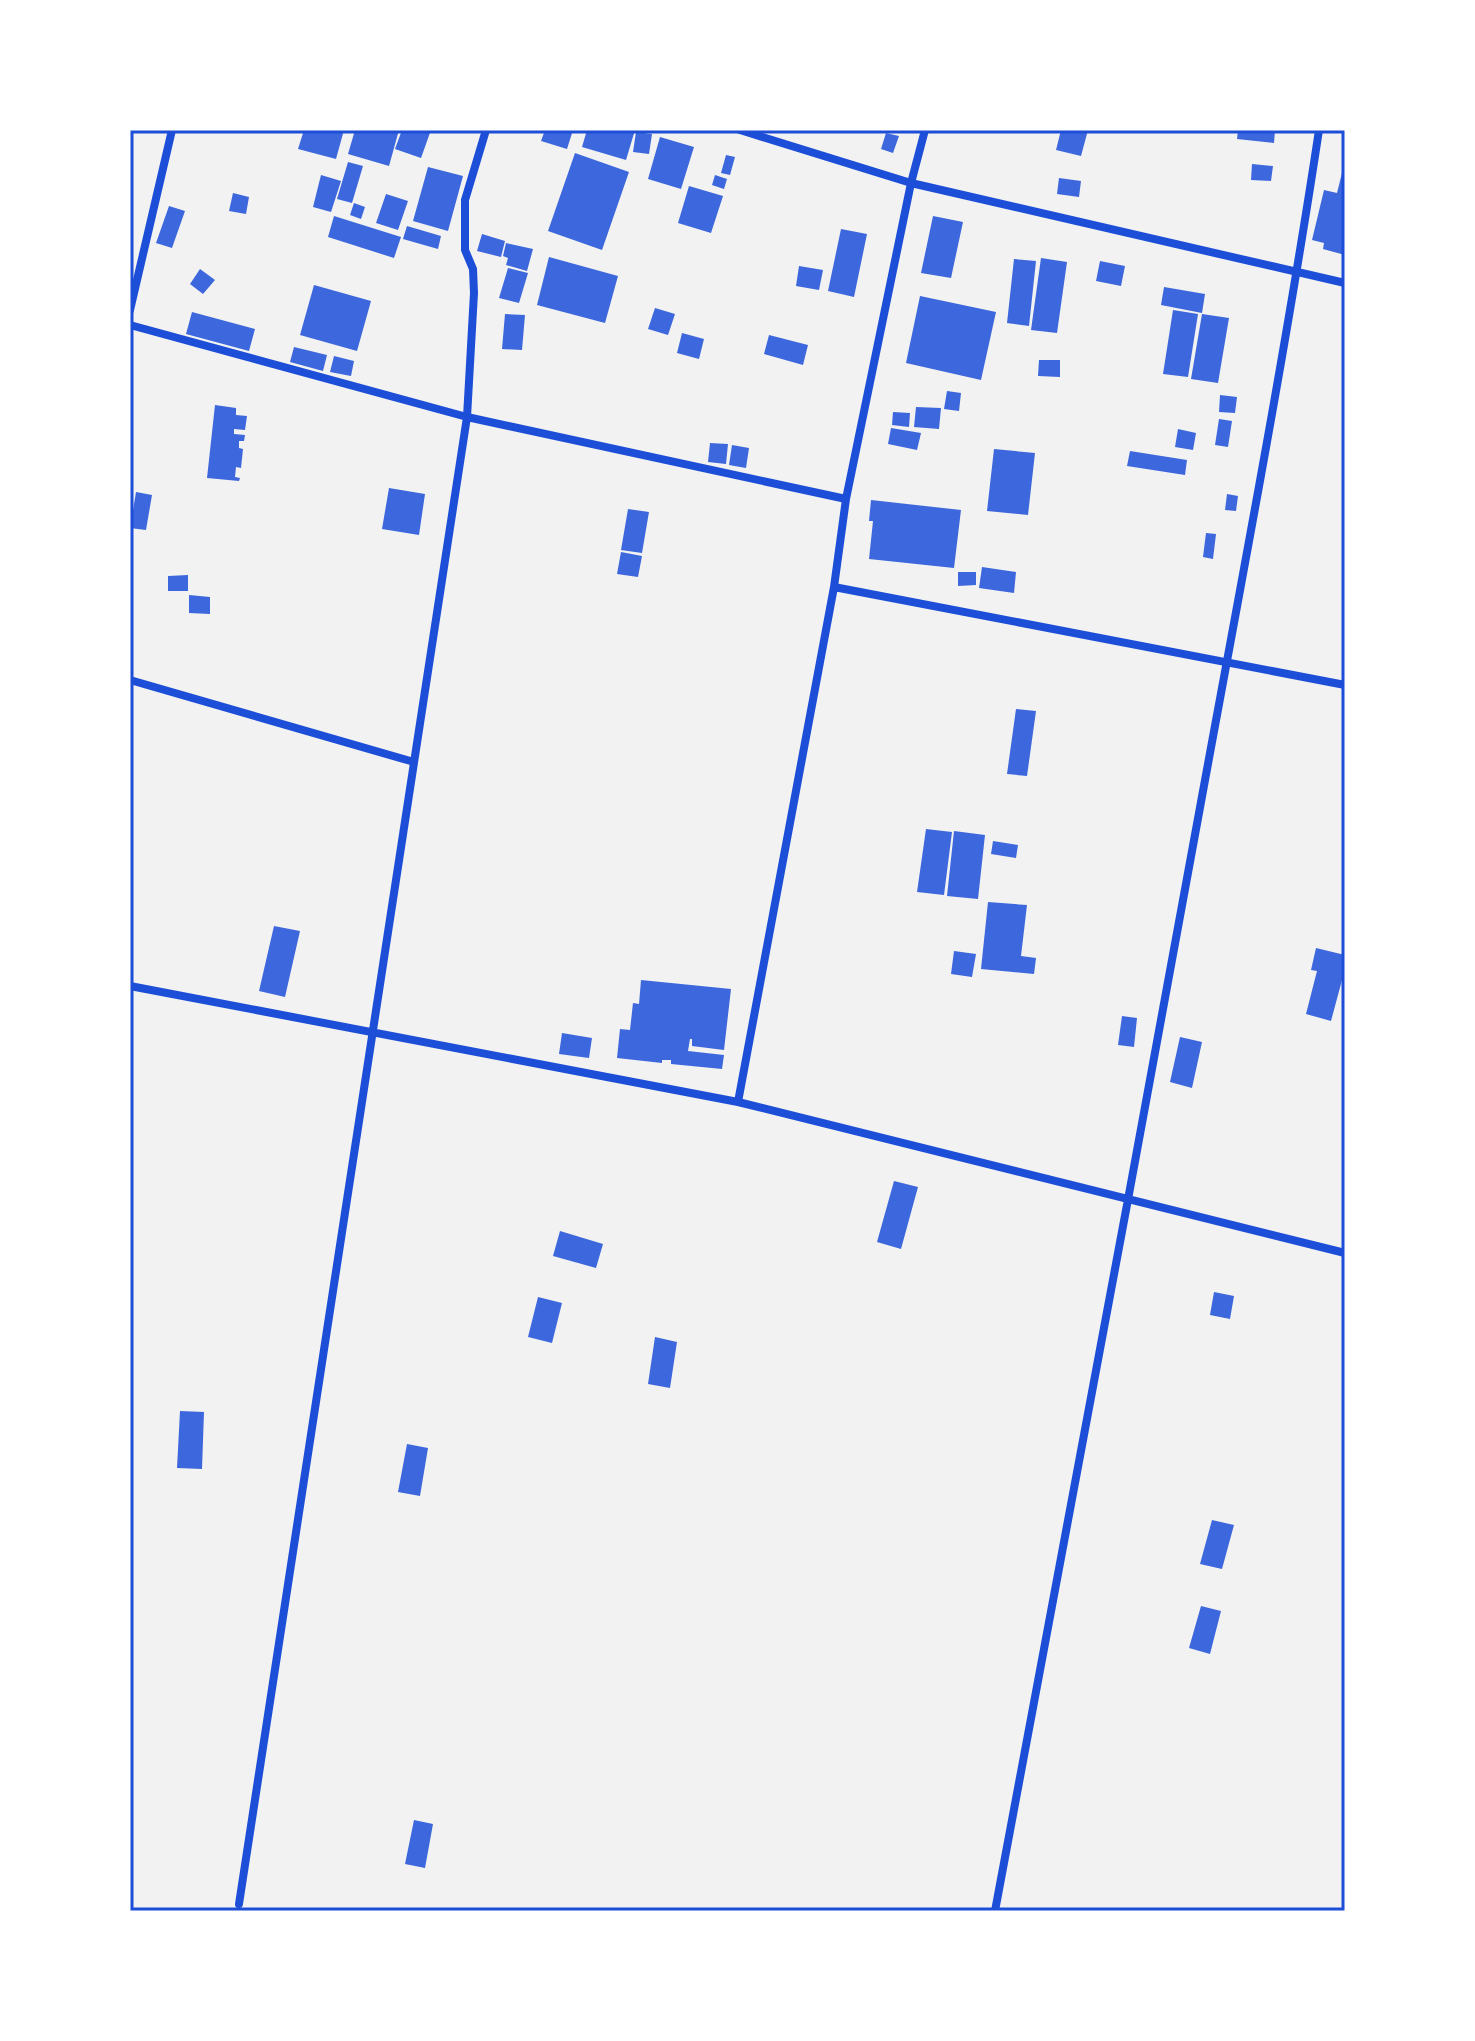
<svg xmlns="http://www.w3.org/2000/svg" width="1475" height="2041" viewBox="0 0 1475 2041" font-family="'Golos Text',sans-serif">
	<rect width="100%" height="100%" fill="#f2f2f2"/>
	<path fill="#3d67dc" d="M 304,130 L 344,130 L 336,159 L 298,149 Z
		M 355,130 L 399,130 L 389,166 L 348,154 Z
		M 402,130 L 431,130 L 421,158 L 395,149 Z
		M 545,130 L 573,130 L 567,149 L 541,141 Z
		M 587,130 L 635,130 L 626,160 L 582,147 Z
		M 1061,130 L 1088,130 L 1081,156 L 1056,150 Z
		M 1238,130 L 1275,130 L 1274,143 L 1237,139 Z
		M 636,132 L 652,134 L 649,154 L 633,152 Z
		M 886,133 L 899,136 L 893,153 L 881,149 Z
		M 660,137 L 694,147 L 681,189 L 648,179 Z
		M 575,153 L 629,172 L 602,250 L 548,231 Z
		M 726,155 L 735,157 L 730,175 L 721,173 Z
		M 348,162 L 363,166 L 352,203 L 337,199 Z
		M 1252,164 L 1273,166 L 1271,181 L 1251,180 Z
		M 1344,165 L 1345,165 L 1345,255 L 1323,249 L 1324,243 L 1312,240 L 1324,190 L 1337,193 Z
		M 428,167 L 463,176 L 448,231 L 413,221 Z
		M 321,175 L 341,181 L 331,212 L 313,207 Z
		M 715,175 L 727,179 L 724,189 L 712,185 Z
		M 1059,178 L 1081,181 L 1079,197 L 1057,194 Z
		M 689,186 L 723,196 L 711,233 L 678,223 Z
		M 233,193 L 249,197 L 246,214 L 229,211 Z
		M 386,194 L 408,201 L 398,230 L 376,223 Z
		M 354,203 L 365,207 L 361,219 L 350,215 Z
		M 169,206 L 185,211 L 172,248 L 156,243 Z
		M 334,216 L 401,237 L 394,258 L 328,237 Z
		M 933,216 L 963,222 L 951,278 L 921,273 Z
		M 407,226 L 441,236 L 438,249 L 403,239 Z
		M 841,229 L 867,234 L 854,297 L 828,291 Z
		M 482,234 L 505,241 L 501,257 L 477,251 Z
		M 506,243 L 533,249 L 527,271 L 506,265 L 508,258 L 503,256 Z
		M 549,257 L 618,276 L 605,323 L 537,305 Z
		M 1041,258 L 1067,262 L 1057,333 L 1031,330 Z
		M 1014,259 L 1036,261 L 1029,326 L 1007,323 Z
		M 1100,261 L 1125,266 L 1121,286 L 1096,281 Z
		M 799,266 L 823,270 L 819,290 L 796,286 Z
		M 508,268 L 528,273 L 519,303 L 499,298 Z
		M 200,269 L 215,280 L 203,294 L 190,284 Z
		M 314,285 L 371,301 L 357,351 L 300,335 Z
		M 1164,287 L 1205,294 L 1202,313 L 1161,305 Z
		M 920,296 L 996,312 L 981,380 L 906,363 Z
		M 655,308 L 675,314 L 668,335 L 648,329 Z
		M 1173,310 L 1198,314 L 1188,377 L 1163,374 Z
		M 192,312 L 255,329 L 249,351 L 186,334 Z
		M 505,314 L 525,315 L 522,350 L 502,349 Z
		M 1202,314 L 1229,318 L 1218,383 L 1191,379 Z
		M 682,333 L 704,339 L 699,359 L 677,353 Z
		M 769,335 L 808,345 L 803,365 L 764,354 Z
		M 294,347 L 327,355 L 323,371 L 290,362 Z
		M 334,356 L 354,361 L 351,376 L 330,372 Z
		M 1039,360 L 1060,360 L 1060,377 L 1038,376 Z
		M 947,391 L 961,393 L 959,411 L 944,409 Z
		M 1220,395 L 1237,397 L 1235,413 L 1219,412 Z
		M 215,405 L 236,408 L 236,415 L 247,416 L 245,430 L 234,429 L 234,434 L 245,435 L 244,441 L 239,441 L 239,448 L 243,449 L 241,468 L 236,467 L 235,477 L 240,478 L 239,481 L 207,478 Z
		M 916,407 L 941,408 L 939,429 L 914,427 Z
		M 893,412 L 910,413 L 909,427 L 892,425 Z
		M 1219,419 L 1232,421 L 1228,447 L 1215,445 Z
		M 891,428 L 921,433 L 917,450 L 888,444 Z
		M 1178,429 L 1196,433 L 1193,450 L 1175,447 Z
		M 710,443 L 728,444 L 726,464 L 708,462 Z
		M 732,445 L 749,448 L 746,468 L 729,465 Z
		M 994,449 L 1035,453 L 1028,515 L 987,511 Z
		M 1130,451 L 1187,460 L 1185,475 L 1127,466 Z
		M 389,488 L 425,494 L 419,535 L 382,529 Z
		M 136,492 L 152,495 L 146,530 L 130,528 Z
		M 1227,494 L 1238,496 L 1236,511 L 1225,510 Z
		M 871,500 L 961,510 L 954,568 L 869,559 L 873,521 L 869,521 Z
		M 628,509 L 649,512 L 642,553 L 621,550 Z
		M 1206,533 L 1216,534 L 1213,559 L 1203,557 Z
		M 621,552 L 642,556 L 638,577 L 617,574 Z
		M 982,567 L 1016,572 L 1014,593 L 979,588 Z
		M 958,572 L 976,572 L 976,585 L 958,586 Z
		M 188,575 L 188,591 L 168,591 L 168,576 Z
		M 189,595 L 210,597 L 210,614 L 189,613 Z
		M 1016,709 L 1036,711 L 1027,776 L 1007,774 Z
		M 926,829 L 952,832 L 944,895 L 917,892 Z
		M 954,831 L 985,835 L 978,899 L 947,896 Z
		M 993,841 L 1018,845 L 1016,858 L 991,854 Z
		M 988,902 L 1027,905 L 1021,956 L 1036,958 L 1034,974 L 981,969 Z
		M 274,926 L 300,931 L 285,997 L 259,991 Z
		M 1316,948 L 1345,955 L 1345,969 L 1331,1021 L 1306,1014 L 1317,971 L 1311,970 Z
		M 954,951 L 976,954 L 972,977 L 951,974 Z
		M 641,980 L 731,989 L 724,1050 L 692,1046 L 692,1039 L 690,1039 L 688,1051 L 724,1055 L 722,1069 L 671,1064 L 671,1060 L 662,1060 L 662,1063 L 617,1058 L 620,1029 L 630,1030 L 633,1003 L 639,1004 Z
		M 1122,1016 L 1137,1018 L 1134,1047 L 1118,1045 Z
		M 562,1033 L 592,1038 L 589,1058 L 559,1054 Z
		M 1180,1037 L 1202,1042 L 1192,1088 L 1170,1082 Z
		M 894,1181 L 918,1187 L 901,1249 L 877,1242 Z
		M 560,1231 L 603,1244 L 596,1268 L 553,1256 Z
		M 1214,1292 L 1234,1296 L 1230,1319 L 1210,1315 Z
		M 538,1297 L 562,1303 L 552,1343 L 528,1337 Z
		M 655,1337 L 677,1342 L 670,1388 L 648,1384 Z
		M 180,1411 L 204,1412 L 202,1469 L 177,1468 Z
		M 407,1444 L 428,1448 L 420,1496 L 398,1492 Z
		M 1212,1520 L 1234,1525 L 1222,1569 L 1200,1564 Z
		M 1201,1606 L 1221,1611 L 1210,1654 L 1189,1648 Z
		M 414,1820 L 433,1824 L 425,1868 L 405,1864 Z"/>
	<g fill="none" stroke-linecap="round" stroke-linejoin="round">
		<path stroke="#1d4ed8" stroke-width="8" d="M 740,130 L 911,183 L 1345,283
			M 130,310 L 172,130
			M 130,325 L 467,417 L 846,499
			M 834,587 L 1345,685
			M 130,680 L 414,762
			M 130,986 L 738,1102 L 1345,1253
			M 738,1102 L 834,587 L 846,499 L 911,183 L 925,130
			M 239,1904 L 467,417 L 474,293 L 473,269 L 465,250 L 465,200 L 486,130
			M 995,1911 C 1064,1541 1134,1172 1201,802 C 1242,578 1285,355 1319,130"/>
	</g>
	<rect width="1475" height="2041" fill="none" stroke="#ffffff" stroke-width="264"/>
	<rect x="132" y="132" width="1211" height="1777" fill="none" stroke="#1d4ed8" stroke-width="3"/>
</svg>
